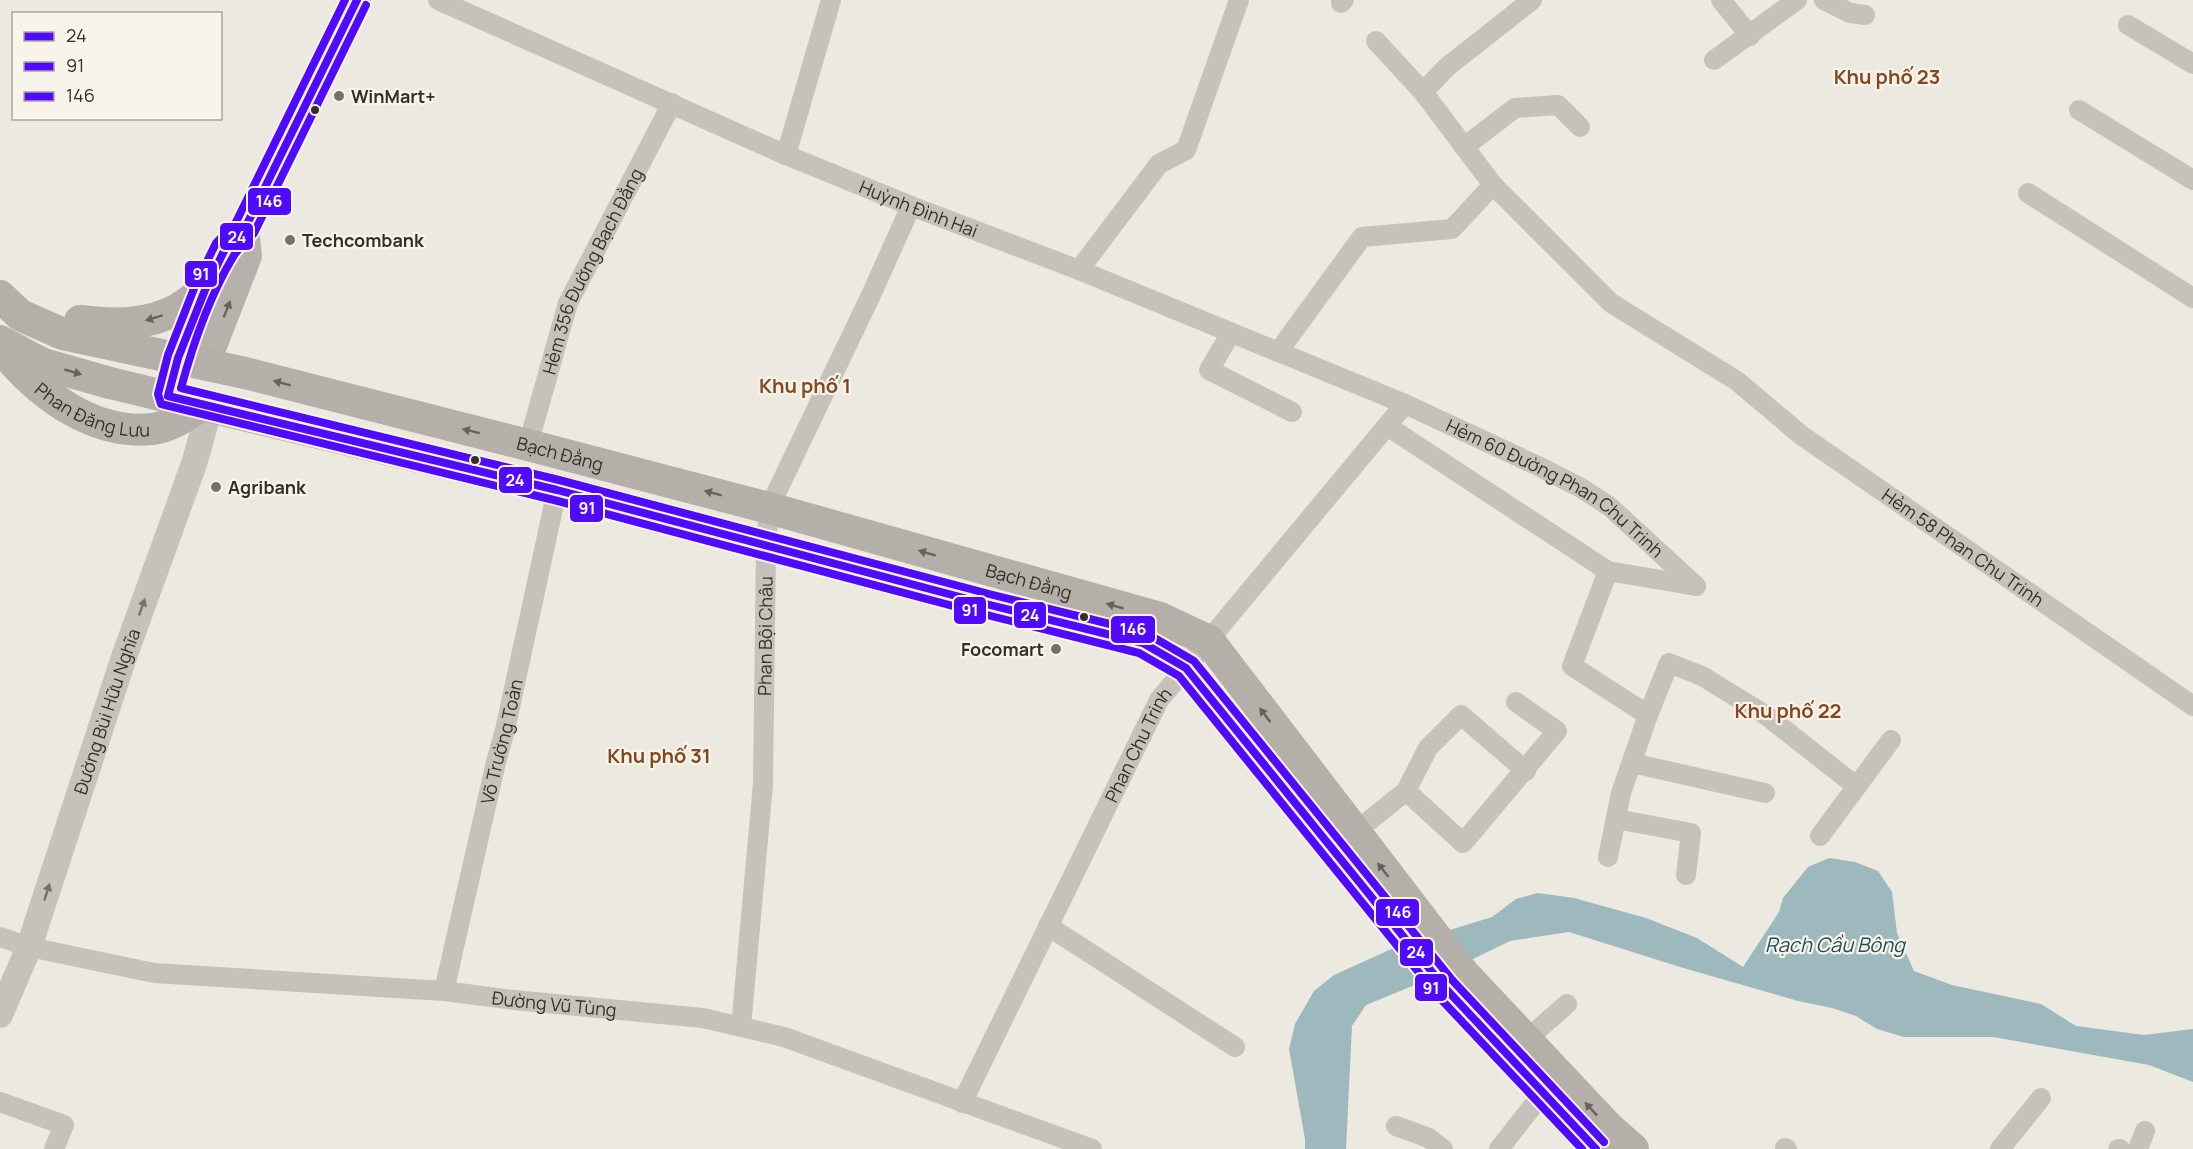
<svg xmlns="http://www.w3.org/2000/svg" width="2193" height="1149" viewBox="0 0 2193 1149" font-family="Manrope,sans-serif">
	<rect width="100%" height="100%" fill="#ece9e1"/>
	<path fill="#9eb9bd" d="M 1829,858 L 1855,862 L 1878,871 L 1892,892 L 1897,933 L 1914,971 L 1952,985 L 2041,1004 L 2076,1026 L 2144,1035 L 2193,1029 L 2193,1082 L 2149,1065 L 1993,1037 L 1904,1037 L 1877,1029 L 1856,1016 L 1832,1008 L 1798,1001 L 1680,967 L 1569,932 L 1510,941 L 1442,974 L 1366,1005 L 1352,1026 L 1346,1149 L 1305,1149 L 1305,1139 L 1289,1049 L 1295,1024 L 1314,991 L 1334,975 L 1398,946 L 1492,917 L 1516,899 L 1538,893 L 1574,898 L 1646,918 L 1697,938 L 1743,967 L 1779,912 L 1783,898 L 1808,867 Z"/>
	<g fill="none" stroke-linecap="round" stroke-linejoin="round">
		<g stroke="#c6c1ba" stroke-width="20">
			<path id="s1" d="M 438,0 L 786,155 L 911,206 L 1079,270 L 1405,404 L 1538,466 L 1581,488 L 1609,506 L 1696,586"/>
			<path d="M 1721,0 L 1750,36"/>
			<path d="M 1824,0 L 1850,13 L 1865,15"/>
			<path d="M 1341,3 L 1344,0"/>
			<path d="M 2128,25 L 2193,64"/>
			<path d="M 1376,41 L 1423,92"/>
			<path d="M 1714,60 L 1797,0"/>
			<path d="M 2079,110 L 2193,180"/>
			<path d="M 1464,147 L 1515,108 L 1558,105 L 1580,127"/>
			<path d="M 786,155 L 831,0"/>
			<path id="s2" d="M 1493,185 L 1611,303 L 1737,381 L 1801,435 L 2193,706"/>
			<path d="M 2028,193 L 2193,298"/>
			<path d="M 1079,270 L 1159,164 L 1186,150 L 1239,0"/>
			<path d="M 1231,333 L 1209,370 L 1292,412"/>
			<path d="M 1278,352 L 1362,237 L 1452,229 L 1493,185 L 1423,92 L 1447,67 L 1532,0"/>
			<path d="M 1387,426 L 1608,571 L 1696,586"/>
			<path id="s3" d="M 528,445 L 568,303 L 672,103"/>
			<path d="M 1608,571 L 1572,666 L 1648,715 L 1669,663 L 1702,676 L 1767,716 L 1856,786"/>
			<path d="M 1632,763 L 1765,793"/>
			<path d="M 1406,791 L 1463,843 L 1557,731 L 1516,702"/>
			<path d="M 1616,819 L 1691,833 L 1686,875"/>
			<path d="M 1354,833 L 1406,791 L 1428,748 L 1461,715 L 1526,771"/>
			<path d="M 1820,836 L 1891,740"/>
			<path d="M 1608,857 L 1621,793 L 1648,715"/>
			<path d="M 1048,926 L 1235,1047"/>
			<path id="s4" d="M 0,937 L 29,947 L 154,973 L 444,991 L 514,1000 L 703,1018 L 784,1037 L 1092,1149"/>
			<path id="s5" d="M 444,991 L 496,762 L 505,730 L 557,490"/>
			<path id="s6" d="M 741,1027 L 763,784 L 766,547 L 769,508 L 871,295 L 911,206"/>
			<path d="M 1526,1040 L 1567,1004"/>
			<path d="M 0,1102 L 64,1125 L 54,1149"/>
			<path id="s7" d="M 962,1103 L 1159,700 L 1405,404"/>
			<path d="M 1396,1126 L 1429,1138 L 1443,1149"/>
			<path d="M 1785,1148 L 1787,1149"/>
			<path d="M 1499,1149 L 1543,1093"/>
			<path d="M 2000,1149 L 2041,1098"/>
			<path d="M 2118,1149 L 2120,1149"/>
			<path d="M 2138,1149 L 2145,1131"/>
		</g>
		<path stroke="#c6c1ba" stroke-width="26" id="s8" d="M 0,1015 L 29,947 L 124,657 L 194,464 L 205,425 L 202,405"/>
		<path stroke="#b6b1ab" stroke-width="28" d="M 178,358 L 205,290 L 225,249 L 245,228 L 357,0
			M 206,364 L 248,256 L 245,228"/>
		<g stroke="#b5afa9" stroke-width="32">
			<path id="s9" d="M 0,296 L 20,315 L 63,334 L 245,373 L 528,445 L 769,508 L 1160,618 L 1209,641 L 1464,974 L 1609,1128 L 1633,1149"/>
			<path d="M 80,321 C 113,325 147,326 178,309 C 187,304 196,296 205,290"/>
			<path d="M 0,341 L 43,364 L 110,383 L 557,490 L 990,605 L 1143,643 L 1186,668 L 1445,988 L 1596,1149"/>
			<path id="s10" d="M 8,356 C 43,397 95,435 152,429 C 171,427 187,415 202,405"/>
		</g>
		<defs>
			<path id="bus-1" d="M 357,0 L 245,228 L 225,249 L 205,290 L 178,358 L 168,396 L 557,490 L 990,605 L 1143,643 L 1186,668 L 1445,988 L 1596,1149"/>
			<path id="bus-2" d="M 345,0 L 236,222 L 216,243 L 195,286 L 168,355 L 158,394 L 161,404 L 554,500 L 987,615 L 1139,653 L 1179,676 L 1437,995 L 1582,1149"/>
			<path id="bus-3" d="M 366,5 L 254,233 C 248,241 238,248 233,257 C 209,297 193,344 181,388 L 559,480 L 993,595 L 1146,633 L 1194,661 L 1453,981 L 1604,1142"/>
		</defs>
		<use href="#bus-1" stroke="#f9f4e9" stroke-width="12"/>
		<use href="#bus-2" stroke="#f9f4e9" stroke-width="12"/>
		<use href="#bus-3" stroke="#f9f4e9" stroke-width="12"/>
		<use href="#bus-1" stroke="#4f0aff" stroke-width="8"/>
		<use href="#bus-2" stroke="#4f0aff" stroke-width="8"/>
		<use href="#bus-3" stroke="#4f0aff" stroke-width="8"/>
	</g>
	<defs><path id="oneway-solid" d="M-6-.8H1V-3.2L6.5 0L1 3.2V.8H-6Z" transform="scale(1.5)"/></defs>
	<use fill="#69635c" href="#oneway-solid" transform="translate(227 309) rotate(-69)"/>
	<g fill="#69625c">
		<use href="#oneway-solid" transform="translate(154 318) rotate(163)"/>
		<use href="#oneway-solid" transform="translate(73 372) rotate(16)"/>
		<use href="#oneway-solid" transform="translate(282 383) rotate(-165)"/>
		<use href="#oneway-solid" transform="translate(471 431) rotate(-166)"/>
		<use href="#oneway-solid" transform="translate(713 493) rotate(-165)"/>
		<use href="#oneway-solid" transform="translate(927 553) rotate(-164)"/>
		<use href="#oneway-solid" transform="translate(1115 606) rotate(-164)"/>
		<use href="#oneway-solid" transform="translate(1265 715) rotate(-127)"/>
		<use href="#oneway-solid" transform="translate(1383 870) rotate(-128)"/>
		<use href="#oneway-solid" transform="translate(1591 1109) rotate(-133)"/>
	</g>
	<g fill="#77716a">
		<use href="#oneway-solid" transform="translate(142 607) rotate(-70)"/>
		<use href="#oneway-solid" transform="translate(47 892) rotate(-72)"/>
	</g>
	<g fill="#767069" stroke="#f9f4e9" stroke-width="2">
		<circle cx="339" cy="96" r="6"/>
		<circle cx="290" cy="240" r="6"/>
		<circle cx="216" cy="487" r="6"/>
		<circle cx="1056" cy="649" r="6"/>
	</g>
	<g fill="#362f28" stroke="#f9f4e9" stroke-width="2">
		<circle cx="315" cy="110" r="5"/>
		<circle cx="475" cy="460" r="5"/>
		<circle cx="1084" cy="617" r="5"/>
	</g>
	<g text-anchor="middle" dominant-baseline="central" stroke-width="4.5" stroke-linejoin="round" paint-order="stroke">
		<g font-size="18" font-weight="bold" fill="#362f28" stroke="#f9f4e9" text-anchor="start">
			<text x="351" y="96">WinMart+</text>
			<text x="302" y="240">Techcombank</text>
			<text x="228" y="487">Agribank</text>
			<text x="1044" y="649" text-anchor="end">Focomart</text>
		</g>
		<g font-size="18" fill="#362f28" stroke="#f9f4e9">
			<text stroke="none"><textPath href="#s1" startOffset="524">Huỳnh Đình Hai</textPath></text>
			<text stroke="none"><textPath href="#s3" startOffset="186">Hẻm 356 Đường Bạch Đằng</textPath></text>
			<text stroke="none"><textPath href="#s10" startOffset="104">Phan Đăng Lưu</textPath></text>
			<text stroke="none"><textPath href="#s9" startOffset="586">Bạch Đằng</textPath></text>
			<text stroke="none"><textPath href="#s1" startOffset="1221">Hẻm 60 Đường Phan Chu Trinh</textPath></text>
			<text stroke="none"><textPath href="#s2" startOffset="596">Hẻm 58 Phan Chu Trinh</textPath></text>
			<text stroke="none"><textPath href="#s9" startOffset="1072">Bạch Đằng</textPath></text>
			<text stroke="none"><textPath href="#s6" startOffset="392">Phan Bội Châu</textPath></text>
			<text stroke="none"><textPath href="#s8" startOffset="322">Đường Bùi Hữu Nghĩa</textPath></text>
			<text stroke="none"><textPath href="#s5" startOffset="256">Võ Trường Toản</textPath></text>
			<text stroke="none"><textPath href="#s7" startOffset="399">Phan Chu Trinh</textPath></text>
			<text stroke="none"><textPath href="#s4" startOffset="560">Đường Vũ Tùng</textPath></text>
		</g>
		<g font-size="20" font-weight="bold" fill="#844723" stroke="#f9f4e9">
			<text x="1887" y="76">Khu phố 23</text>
			<text x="805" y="385">Khu phố 1</text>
			<text x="1788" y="710">Khu phố 22</text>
			<text x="659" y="755">Khu phố 31</text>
		</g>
		<g font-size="20" font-style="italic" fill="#1f4c57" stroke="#f9f4e9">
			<text x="1835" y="944">Rạch Cầu Bông</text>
		</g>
	</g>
	<g stroke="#f9f4e9" stroke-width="2">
		<rect x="247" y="187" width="45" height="29" rx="6" fill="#4f0aff"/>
		<rect x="219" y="222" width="35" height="29" rx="6" fill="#4f0aff"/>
		<rect x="184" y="260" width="34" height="28" rx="6" fill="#4f0aff"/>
		<rect x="498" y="466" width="35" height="28" rx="6" fill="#4f0aff"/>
		<rect x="569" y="494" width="35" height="29" rx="6" fill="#4f0aff"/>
		<rect x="953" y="596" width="34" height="29" rx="6" fill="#4f0aff"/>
		<rect x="1013" y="601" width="34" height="28" rx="6" fill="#4f0aff"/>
		<rect x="1110" y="615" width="46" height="29" rx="6" fill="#4f0aff"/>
		<rect x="1375" y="898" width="45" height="29" rx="6" fill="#4f0aff"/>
		<rect x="1399" y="938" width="35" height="29" rx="6" fill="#4f0aff"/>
		<rect x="1414" y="973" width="34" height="29" rx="6" fill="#4f0aff"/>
	</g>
	<g font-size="16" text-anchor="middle" font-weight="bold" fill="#fff">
		<text x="269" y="207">146</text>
		<text x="237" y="243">24</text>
		<text x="201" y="280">91</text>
		<text x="515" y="486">24</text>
		<text x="587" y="514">91</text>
		<text x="970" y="616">91</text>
		<text x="1030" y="621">24</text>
		<text x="1133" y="635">146</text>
		<text x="1398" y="918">146</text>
		<text x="1416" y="958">24</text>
		<text x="1431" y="994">91</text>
	</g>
	<rect x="12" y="12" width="210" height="108" fill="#f9f4e9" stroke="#aba59c" stroke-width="1.5"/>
	<rect x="24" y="32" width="30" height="9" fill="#4f0aff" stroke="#aba59c" stroke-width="1.5"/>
	<text x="66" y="42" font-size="18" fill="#362f28">24</text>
	<rect x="24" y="62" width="30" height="9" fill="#4f0aff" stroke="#aba59c" stroke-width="1.5"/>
	<text x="66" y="72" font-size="18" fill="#362f28">91</text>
	<rect x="24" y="92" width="30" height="9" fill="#4f0aff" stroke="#aba59c" stroke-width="1.5"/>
	<text x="66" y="102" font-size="18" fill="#362f28">146</text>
</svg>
